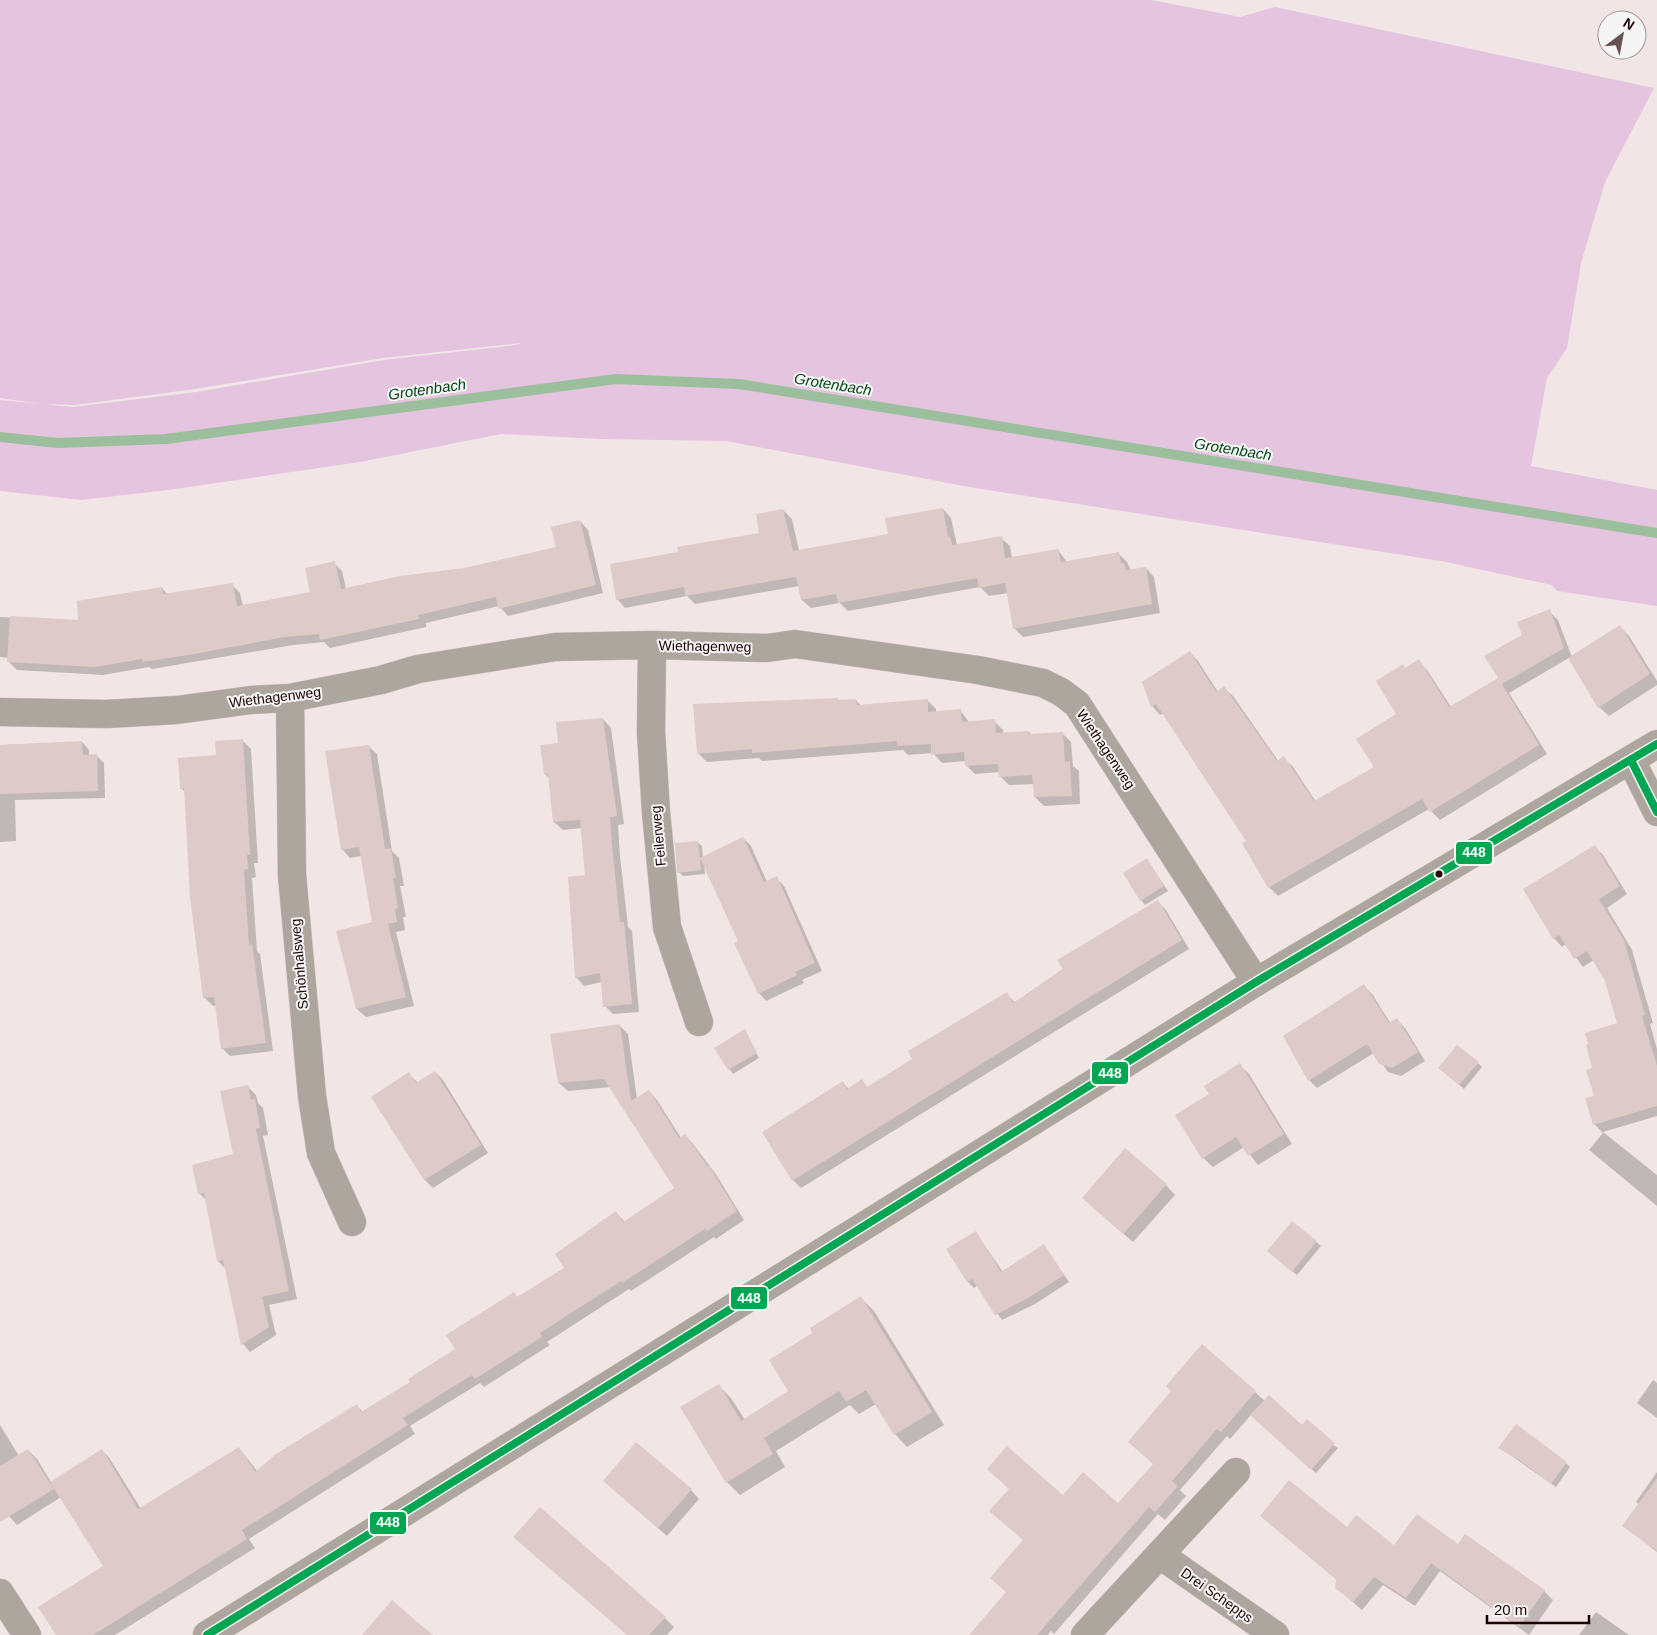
<svg xmlns="http://www.w3.org/2000/svg" width="1657" height="1635" viewBox="0 0 1657 1635" font-family="Helvetica,sans-serif">
	<rect width="100%" height="100%" fill="#f1e6e5"/>
	<path fill="#e5c4e0" d="M 0,0 L 1151,0 L 1240,17 L 1275,7 L 1654,88 L 1605,182 L 1581,263 L 1567,348 L 1547,378 L 1531,466 L 1657,490 L 1657,606 L 1557,591 L 1552,585 L 1441,561 L 969,487 L 726,441 L 601,439 L 501,434 L 360,462 L 168,490 L 81,500 L 0,491 L 0,400 L 73,407 L 196,392 L 384,360 L 516,345 L 521,343 L 383,358 L 195,389 L 75,405 L 41,404 L 0,398 Z"/>
	<path fill="#0003" d="M 943,509 L 951,518 L 957,545 L 1001,538 L 1010,546 L 1012,558 L 1058,550 L 1067,562 L 1118,553 L 1127,562 L 1131,571 L 1146,568 L 1154,577 L 1160,613 L 1023,637 L 1014,628 L 1008,593 L 989,596 L 980,587 L 848,611 L 840,603 L 811,608 L 802,600 L 799,586 L 695,604 L 687,596 L 625,608 L 617,599 L 679,553 L 760,534 L 783,510 L 792,519 L 799,551 L 889,535 Z
		M 580,521 L 588,530 L 603,593 L 508,616 L 499,606 L 426,623 L 426,627 L 330,648 L 324,642 L 293,645 L 152,669 L 149,667 L 103,675 L 17,670 L 9,662 L 9,658 L 0,657 L 0,617 L 79,621 L 162,588 L 168,595 L 232,585 L 240,593 L 243,606 L 312,593 L 334,563 L 342,571 L 346,589 L 464,570 L 558,548 Z
		M 1549,611 L 1558,620 L 1572,657 L 1620,627 L 1629,636 L 1657,681 L 1657,685 L 1609,716 L 1599,707 L 1569,658 L 1509,693 L 1547,754 L 1440,820 L 1429,809 L 1278,896 L 1269,887 L 1244,843 L 1248,841 L 1163,713 L 1160,715 L 1152,706 L 1190,652 L 1198,661 L 1218,692 L 1224,688 L 1233,696 L 1279,762 L 1284,758 L 1293,767 L 1316,802 L 1375,767 L 1397,714 L 1403,666 L 1406,669 L 1418,661 L 1427,670 L 1451,707 L 1499,678 L 1524,635 Z
		M 856,700 L 861,706 L 927,700 L 936,709 L 936,712 L 960,710 L 969,722 L 994,721 L 1003,730 L 1003,734 L 1029,732 L 1032,735 L 1062,733 L 1071,742 L 1073,766 L 1079,771 L 1080,804 L 1044,806 L 1035,797 L 1034,784 L 1009,785 L 1000,776 L 1000,772 L 975,774 L 966,765 L 966,761 L 942,763 L 933,753 L 908,755 L 903,750 L 762,761 L 759,758 L 707,762 L 698,753 L 839,702 Z
		M 603,719 L 611,728 L 624,824 L 618,825 L 620,856 L 628,927 L 632,931 L 639,1012 L 613,1014 L 605,1006 L 602,982 L 584,986 L 576,977 L 586,876 L 582,828 L 563,830 L 554,822 L 550,779 L 545,774 L 560,744 Z
		M 243,741 L 251,749 L 258,863 L 254,863 L 256,877 L 252,878 L 257,951 L 260,954 L 273,1051 L 230,1056 L 222,1048 L 216,1005 L 213,1006 L 204,997 L 186,793 L 181,788 L 218,756 Z
		M 82,742 L 89,750 L 89,756 L 97,756 L 104,763 L 105,798 L 15,800 L 16,841 L 0,842 L 0,745 Z
		M 368,746 L 377,754 L 392,851 L 399,858 L 404,886 L 400,886 L 406,917 L 403,917 L 405,930 L 396,932 L 414,1006 L 366,1017 L 357,1009 L 338,932 L 373,923 L 362,856 L 350,858 L 342,849 Z
		M 743,838 L 751,846 L 767,882 L 776,878 L 784,886 L 822,971 L 802,980 L 804,983 L 766,1001 L 759,993 L 739,942 L 704,864 L 705,874 L 683,876 L 679,872 L 697,842 L 702,846 L 703,858 Z
		M 1595,847 L 1603,855 L 1627,894 L 1607,908 L 1632,950 L 1653,1023 L 1650,1024 L 1657,1049 L 1657,1116 L 1603,1132 L 1657,1175 L 1657,1206 L 1589,1150 L 1603,1133 L 1594,1124 L 1594,1069 L 1618,1024 L 1606,981 L 1594,960 L 1583,967 L 1566,944 L 1562,947 L 1554,938 Z
		M 1147,860 L 1168,891 L 1145,905 L 1141,900 Z
		M 1157,901 L 1166,910 L 1189,949 L 801,1188 L 793,1180 L 843,1083 L 849,1089 L 861,1081 L 868,1088 L 914,1059 L 1006,994 L 1016,1003 Z
		M 1364,986 L 1372,994 L 1391,1024 L 1397,1020 L 1405,1028 L 1425,1061 L 1401,1076 L 1388,1072 L 1374,1053 L 1317,1088 L 1309,1080 Z
		M 620,1026 L 628,1034 L 637,1099 L 649,1091 L 657,1100 L 681,1138 L 685,1135 L 693,1144 L 717,1176 L 744,1220 L 716,1239 L 714,1237 L 631,1291 L 629,1289 L 547,1342 L 550,1345 L 484,1387 L 480,1383 L 410,1426 L 415,1434 L 249,1539 L 255,1548 L 115,1635 L 57,1635 L 105,1566 L 61,1497 L 17,1525 L 9,1516 L 0,1502 L 0,1425 L 19,1456 L 28,1450 L 37,1459 L 51,1482 L 102,1450 L 110,1459 L 141,1509 L 239,1448 L 257,1471 L 357,1406 L 363,1412 L 412,1382 L 457,1350 L 514,1294 L 518,1298 L 566,1269 L 616,1213 L 625,1222 L 676,1188 L 611,1087 L 568,1091 L 559,1083 Z
		M 744,1031 L 759,1058 L 733,1074 L 716,1049 Z
		M 1478,1063 L 1482,1067 L 1464,1089 L 1444,1072 Z
		M 1240,1065 L 1249,1074 L 1292,1144 L 1258,1165 L 1244,1147 L 1213,1167 L 1203,1158 L 1210,1095 Z
		M 435,1072 L 443,1080 L 488,1153 L 433,1188 L 425,1180 L 372,1097 L 409,1074 L 418,1083 Z
		M 248,1087 L 256,1095 L 258,1103 L 263,1108 L 268,1135 L 263,1136 L 297,1299 L 269,1305 L 276,1335 L 250,1352 L 243,1344 L 226,1269 L 218,1261 L 207,1201 L 199,1193 L 235,1155 Z
		M 1166,1185 L 1175,1195 L 1133,1242 L 1093,1207 Z
		M 1292,1222 L 1321,1246 L 1297,1275 L 1273,1255 Z
		M 976,1233 L 1003,1272 L 1044,1246 L 1069,1282 L 1035,1304 L 1002,1320 L 978,1285 L 974,1288 L 968,1282 Z
		M 861,1298 L 874,1311 L 944,1425 L 907,1447 L 895,1434 L 876,1404 L 859,1414 L 850,1405 L 776,1451 L 785,1467 L 740,1495 L 727,1482 L 718,1385 L 731,1398 L 745,1420 L 790,1391 L 814,1333 Z
		M 1203,1346 L 1265,1401 L 1338,1448 L 1316,1473 L 1251,1415 L 1230,1439 L 1227,1436 L 1180,1490 L 1186,1496 L 1165,1520 L 1158,1514 L 1054,1634 L 1051,1631 L 1048,1635 L 971,1635 L 1007,1593 L 1063,1497 L 1119,1505 L 1154,1464 L 1173,1391 Z
		M 1653,1380 L 1657,1383 L 1657,1418 L 1637,1403 Z
		M 1500,1448 L 1566,1463 L 1570,1467 L 1556,1487 Z
		M 1657,1472 L 1657,1552 L 1624,1526 L 1639,1504 L 1636,1502 Z
		M 614,1490 L 691,1490 L 699,1499 L 667,1536 Z
		M 1261,1516 L 1347,1528 L 1394,1547 L 1458,1546 L 1465,1535 L 1544,1591 L 1553,1600 L 1529,1635 L 1440,1571 L 1415,1606 L 1383,1585 L 1362,1610 L 1337,1588 L 1337,1580 Z
		M 1596,1612 L 1629,1635 L 1579,1635 Z
		M 665,1618 L 674,1627 L 667,1635 L 627,1635 Z"/>
	<g fill="none" stroke-linecap="round" stroke-linejoin="round">
		<path stroke="#9bbe9c" stroke-width="10" d="M 0,437 L 58,443 L 166,439 L 616,379 L 739,384 L 1657,533"/>
	</g>
	<path fill="#decac8" d="M 943,508 L 948,537 L 950,536 L 952,545 L 1002,536 L 1005,558 L 1058,549 L 1061,562 L 1119,552 L 1121,563 L 1124,563 L 1126,570 L 1146,567 L 1152,604 L 1013,629 L 1005,583 L 979,588 L 977,578 L 838,603 L 836,594 L 801,600 L 796,577 L 685,596 L 684,587 L 616,600 L 610,564 L 678,552 L 677,547 L 759,533 L 756,514 L 783,509 L 793,551 L 888,534 L 885,518 Z
		M 580,520 L 596,585 L 498,609 L 496,597 L 418,615 L 419,619 L 320,640 L 319,634 L 285,637 L 194,654 L 143,662 L 142,659 L 95,667 L 7,662 L 10,616 L 78,620 L 77,601 L 162,587 L 163,594 L 233,583 L 237,606 L 310,592 L 305,568 L 335,561 L 341,589 L 400,576 L 464,568 L 556,547 L 551,527 Z
		M 1550,609 L 1564,648 L 1502,684 L 1539,745 L 1430,812 L 1422,799 L 1268,888 L 1242,843 L 1246,841 L 1156,704 L 1151,707 L 1142,682 L 1190,651 L 1216,692 L 1224,686 L 1277,761 L 1284,756 L 1314,801 L 1374,767 L 1356,739 L 1396,714 L 1376,681 L 1403,664 L 1405,668 L 1419,659 L 1449,707 L 1498,678 L 1484,656 L 1522,635 L 1517,622 Z
		M 1620,625 L 1650,674 L 1598,708 L 1568,658 Z
		M 838,698 L 838,700 L 856,699 L 857,705 L 928,699 L 928,712 L 961,709 L 962,722 L 995,719 L 996,733 L 1029,731 L 1029,734 L 1063,732 L 1065,762 L 1070,761 L 1072,796 L 1034,797 L 1032,775 L 999,777 L 998,764 L 965,766 L 964,752 L 931,755 L 931,744 L 897,746 L 897,741 L 752,753 L 752,749 L 697,754 L 693,704 Z
		M 603,718 L 617,816 L 610,817 L 612,846 L 620,922 L 624,922 L 632,1004 L 603,1007 L 600,973 L 575,978 L 568,877 L 585,875 L 580,820 L 553,822 L 548,774 L 544,774 L 540,745 L 558,743 L 556,722 Z
		M 243,739 L 250,855 L 247,855 L 248,869 L 244,870 L 249,945 L 252,944 L 266,1043 L 221,1049 L 214,997 L 203,998 L 190,897 L 184,788 L 180,789 L 178,758 L 216,755 L 215,741 Z
		M 82,741 L 83,755 L 97,754 L 98,791 L 0,794 L 0,745 Z
		M 369,745 L 385,849 L 391,848 L 396,878 L 393,878 L 398,908 L 395,909 L 397,922 L 388,924 L 406,997 L 356,1009 L 336,931 L 372,922 L 359,847 L 341,850 L 325,751 Z
		M 743,837 L 764,882 L 777,876 L 815,963 L 795,972 L 797,975 L 758,994 L 734,943 L 738,941 L 700,858 Z
		M 698,841 L 701,870 L 677,873 L 675,843 Z
		M 1595,845 L 1620,886 L 1599,899 L 1624,940 L 1645,1015 L 1642,1016 L 1657,1066 L 1657,1106 L 1593,1125 L 1585,1098 L 1594,1096 L 1586,1070 L 1592,1068 L 1586,1045 L 1588,1044 L 1585,1033 L 1617,1023 L 1605,981 L 1587,951 L 1574,959 L 1559,935 L 1553,939 L 1523,889 Z
		M 1147,858 L 1164,886 L 1140,901 L 1123,873 Z
		M 1158,900 L 1182,940 L 792,1181 L 762,1132 L 843,1081 L 847,1089 L 862,1079 L 867,1087 L 912,1059 L 908,1051 L 1007,992 L 1013,1003 L 1063,969 L 1057,960 Z
		M 1364,984 L 1389,1023 L 1397,1018 L 1418,1052 L 1392,1068 L 1379,1064 L 1367,1044 L 1308,1081 L 1283,1036 Z
		M 620,1024 L 631,1101 L 649,1090 L 679,1138 L 685,1134 L 708,1167 L 709,1166 L 737,1211 L 707,1231 L 705,1229 L 622,1283 L 621,1281 L 540,1333 L 542,1337 L 475,1379 L 472,1375 L 403,1418 L 408,1425 L 242,1530 L 247,1539 L 93,1635 L 56,1635 L 38,1607 L 103,1566 L 50,1482 L 102,1449 L 138,1509 L 239,1447 L 255,1472 L 276,1454 L 357,1404 L 361,1412 L 410,1382 L 408,1379 L 455,1349 L 446,1335 L 514,1292 L 517,1297 L 564,1268 L 555,1254 L 616,1211 L 623,1222 L 674,1188 L 604,1079 L 558,1083 L 550,1034 Z
		M 745,1029 L 757,1053 L 728,1070 L 714,1048 Z
		M 1457,1045 L 1479,1062 L 1459,1085 L 1438,1068 Z
		M 1240,1063 L 1284,1134 L 1248,1156 L 1236,1137 L 1202,1159 L 1175,1115 L 1209,1094 L 1204,1086 Z
		M 435,1071 L 481,1145 L 424,1180 L 371,1097 L 409,1072 L 416,1083 Z
		M 248,1085 L 251,1100 L 255,1099 L 260,1128 L 256,1129 L 289,1291 L 262,1297 L 269,1327 L 241,1345 L 223,1260 L 217,1261 L 204,1193 L 198,1194 L 192,1165 L 233,1154 L 220,1091 Z
		M 1125,1148 L 1167,1184 L 1123,1234 L 1082,1198 Z
		M 1292,1221 L 1317,1241 L 1292,1272 L 1267,1251 Z
		M 976,1231 L 1001,1272 L 1044,1244 L 1064,1275 L 1028,1298 L 995,1315 L 972,1279 L 967,1282 L 946,1249 Z
		M 861,1296 L 932,1412 L 894,1435 L 866,1390 L 846,1402 L 839,1391 L 764,1438 L 773,1454 L 726,1483 L 680,1407 L 719,1384 L 741,1421 L 788,1391 L 769,1360 L 812,1333 L 810,1328 Z
		M 1202,1344 L 1256,1391 L 1221,1432 L 1217,1429 L 1172,1481 L 1178,1486 L 1155,1512 L 1149,1507 L 1037,1635 L 969,1635 L 1006,1592 L 990,1578 L 1023,1540 L 989,1511 L 1009,1489 L 987,1469 L 1007,1446 L 1063,1495 L 1083,1472 L 1118,1503 L 1153,1464 L 1128,1442 L 1171,1391 L 1166,1386 Z
		M 1269,1395 L 1302,1425 L 1307,1419 L 1335,1443 L 1311,1470 L 1250,1415 Z
		M 1516,1424 L 1567,1462 L 1551,1484 L 1522,1462 L 1498,1448 Z
		M 636,1442 L 692,1489 L 658,1528 L 603,1481 Z
		M 28,1449 L 54,1489 L 0,1522 L 0,1466 Z
		M 1657,1478 L 1657,1551 L 1622,1526 Z
		M 1289,1480 L 1347,1527 L 1356,1515 L 1394,1545 L 1417,1514 L 1458,1544 L 1465,1534 L 1545,1590 L 1519,1627 L 1431,1563 L 1406,1598 L 1374,1577 L 1353,1602 L 1335,1588 L 1336,1579 L 1260,1516 Z
		M 540,1507 L 666,1617 L 649,1635 L 627,1635 L 513,1537 Z
		M 392,1600 L 416,1621 L 433,1635 L 362,1635 Z"/>
	<g fill="none" stroke-linecap="round" stroke-linejoin="round">
		<defs>
			<path id="minor" d="M 652,645 L 651,732 L 656,812 L 667,927 L 699,1022
				M 290,698 L 292,875 L 312,1096 L 321,1153 L 352,1222
				M 0,712 L 106,714 L 177,710 L 251,700 L 290,698 L 381,680 L 418,669 L 555,647 L 652,645 L 767,648 L 795,644 L 978,670 L 1043,683 L 1061,692 L 1077,704 L 1256,982
				M 1160,1555 L 1275,1635
				M 0,1593 L 27,1635
				M 1085,1635 L 1236,1472"/>
			<path id="tertiary" d="M 1631,760 L 1657,812
				M 207,1635 L 1256,982 L 1657,744"/>
		</defs>
		<use href="#minor" stroke="#cec2c2" stroke-width="29"/>
		<use href="#tertiary" stroke="#cec2c2" stroke-width="29"/>
		<use href="#minor" stroke="#ada69e" stroke-width="28"/>
		<use href="#tertiary" stroke="#ada69e" stroke-width="28"/>
		<defs>
			<path id="bus-1" d="M 1631,760 L 1657,812
				M 207,1635 L 1256,982 L 1657,744"/>
		</defs>
		<use href="#bus-1" stroke="#f5f5f5" stroke-width="11"/>
		<use href="#bus-1" stroke="#00a651" stroke-width="8"/>
	</g>
	<circle fill="#1e0202" stroke="#f5f5f5" stroke-width="2" cx="1439" cy="874" r="4.5"/>
	<g text-anchor="middle" dominant-baseline="central" stroke-width="4" stroke-linejoin="round" paint-order="stroke">
		<g font-size="14" fill="#1e0202" stroke="#f5f5f5">
			<text transform="translate(705 646) rotate(1)">Wiethagenweg</text>
			<text transform="translate(275 697) rotate(-7)">Wiethagenweg</text>
			<text transform="translate(1106 749) rotate(56)">Wiethagenweg</text>
			<text transform="translate(658 836) rotate(-95)">Feilerweg</text>
			<text transform="translate(299 964) rotate(-95)">Schönhalsweg</text>
			<text transform="translate(1217 1595) rotate(35)">Drei Schepps</text>
		</g>
		<g font-size="15" font-style="italic" fill="#034415" stroke="#f5f5f5">
			<text transform="translate(833 384) rotate(9)">Grotenbach</text>
			<text transform="translate(427 389) rotate(-8)">Grotenbach</text>
			<text transform="translate(1233 449) rotate(9)">Grotenbach</text>
		</g>
	</g>
	<g stroke="#f5f5f5" stroke-width="2">
		<rect x="1455" y="841" width="38" height="24" rx="5" fill="#00a651"/>
		<rect x="1091" y="1061" width="38" height="24" rx="5" fill="#00a651"/>
		<rect x="730" y="1286" width="38" height="24" rx="5" fill="#00a651"/>
		<rect x="369" y="1511" width="38" height="24" rx="5" fill="#00a651"/>
	</g>
	<g font-size="14" text-anchor="middle" font-weight="bold" fill="#fff">
		<text x="1474" y="857">448</text>
		<text x="1110" y="1078">448</text>
		<text x="749" y="1303">448</text>
		<text x="388" y="1527">448</text>
	</g>
	<g transform="translate(1622 35) rotate(32)"><circle r="24" fill="#f5f5f5" stroke="#9f9494"/>
	<path d="M0-4L9 19L0 12L-9 19Z" fill="#685251"/>
	<text y="-8" font-size="14" font-weight="bold" text-anchor="middle" fill="#1e0202">N</text>
	</g>
	<path d="M1487 1615v8h102v-8" fill="none" stroke="#1e0202" stroke-width="2.5"/>
	<text x="1494" y="1615" font-size="15" fill="#1e0202" stroke="#f5f5f5" stroke-width="4" paint-order="stroke">20 m</text>
</svg>
